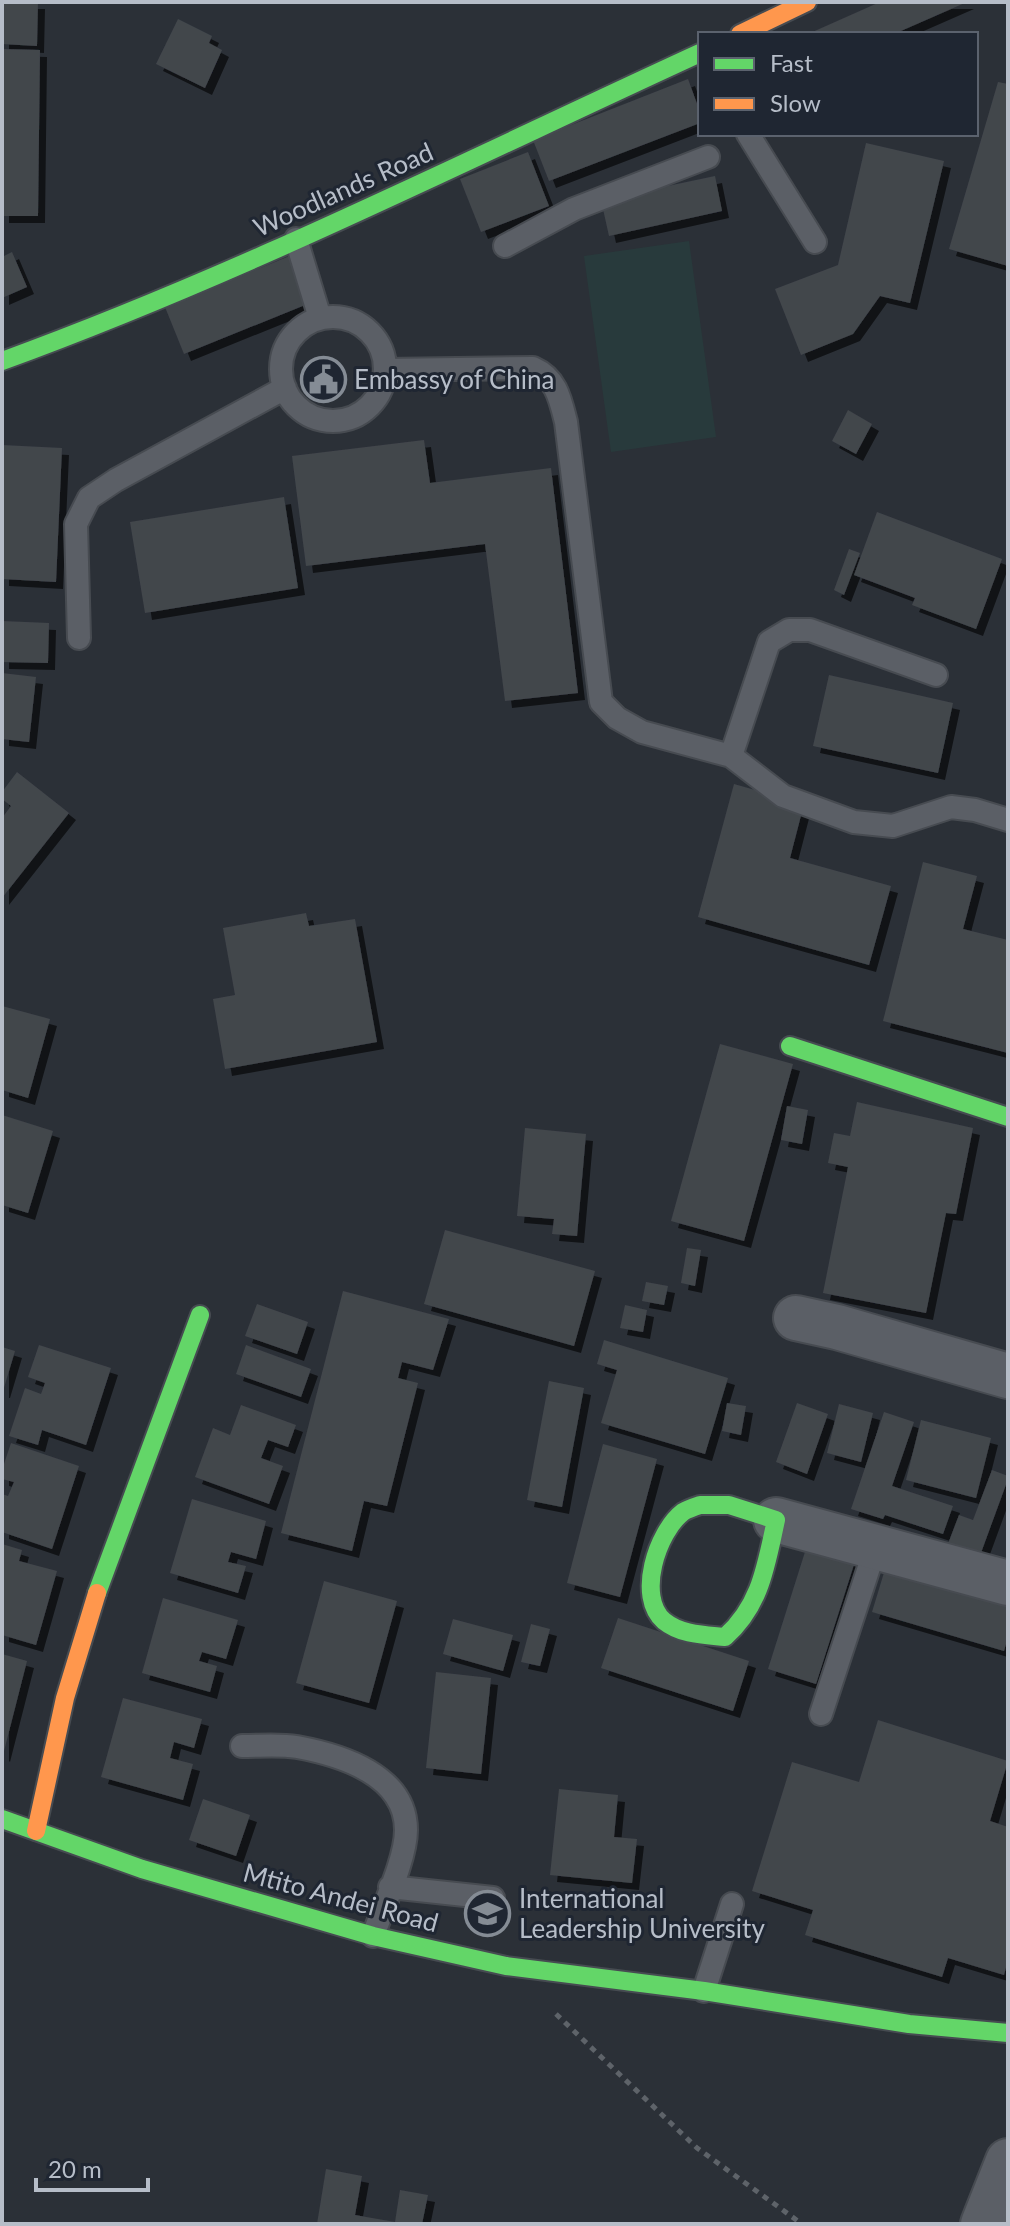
<svg xmlns="http://www.w3.org/2000/svg" width="1010" height="2226" viewBox="0 0 1010 2226" font-family="Lato,sans-serif">
	<defs>
		<filter id="shadow"><feDropShadow dx="7" dy="7" stdDeviation="0" flood-color="#0009"/></filter>
	</defs>
	<rect width="100%" height="100%" fill="#2b3037"/>
	<path fill="#283a3c" d="M 689,241 L 716,437 L 611,452 L 584,256 Z"/>
	<path fill="#42464c" filter="url(#shadow)" d="M 2,2 L 38,2 L 37,46 L 2,44 Z
		M 880,2 L 967,2 L 894,34 L 808,34 Z
		M 178,19 L 212,36 L 209,43 L 222,50 L 205,88 L 156,64 Z
		M 2,49 L 40,50 L 38,216 L 2,216 Z
		M 688,79 L 700,112 L 700,123 L 549,181 L 533,140 Z
		M 998,82 L 1008,84 L 1008,266 L 949,249 Z
		M 866,143 L 944,161 L 910,303 L 880,296 L 853,334 L 801,355 L 775,289 L 838,265 Z
		M 528,152 L 549,206 L 481,232 L 460,179 Z
		M 715,176 L 722,211 L 609,236 L 601,200 Z
		M 12,252 L 27,287 L 2,298 L 2,257 Z
		M 292,255 L 310,303 L 184,354 L 165,307 Z
		M 848,410 L 872,424 L 856,454 L 832,441 Z
		M 424,440 L 430,483 L 551,468 L 578,693 L 505,701 L 485,544 L 306,566 L 292,456 Z
		M 2,445 L 62,448 L 56,582 L 2,579 Z
		M 284,497 L 298,588 L 145,613 L 130,522 Z
		M 877,512 L 1002,559 L 976,629 L 912,605 L 915,598 L 854,575 Z
		M 849,549 L 860,553 L 844,595 L 834,590 Z
		M 2,621 L 49,623 L 48,663 L 2,662 Z
		M 2,673 L 36,677 L 29,742 L 2,739 Z
		M 829,675 L 953,703 L 938,773 L 813,746 Z
		M 17,772 L 69,813 L 2,898 L 2,818 L 11,806 L 2,799 L 2,792 Z
		M 734,784 L 804,804 L 790,858 L 891,886 L 869,965 L 698,917 Z
		M 923,862 L 977,876 L 963,929 L 1008,940 L 1008,1053 L 883,1021 Z
		M 306,913 L 309,926 L 355,919 L 377,1042 L 225,1069 L 213,999 L 235,995 L 223,928 Z
		M 2,1006 L 50,1019 L 28,1098 L 2,1090 Z
		M 720,1044 L 793,1064 L 744,1241 L 671,1221 Z
		M 857,1102 L 973,1128 L 956,1214 L 946,1213 L 926,1313 L 823,1293 L 848,1167 L 828,1163 L 834,1133 L 850,1136 Z
		M 787,1106 L 808,1110 L 802,1144 L 781,1140 Z
		M 2,1115 L 53,1131 L 28,1213 L 2,1205 Z
		M 525,1128 L 586,1134 L 577,1236 L 552,1234 L 554,1219 L 517,1216 Z
		M 445,1230 L 595,1271 L 574,1346 L 424,1304 Z
		M 687,1248 L 701,1250 L 695,1286 L 681,1283 Z
		M 646,1282 L 668,1286 L 664,1305 L 642,1301 Z
		M 343,1291 L 449,1319 L 433,1370 L 402,1362 L 398,1378 L 418,1383 L 387,1506 L 364,1501 L 352,1551 L 281,1533 Z
		M 257,1304 L 308,1322 L 297,1354 L 245,1336 Z
		M 625,1305 L 647,1310 L 643,1332 L 620,1328 Z
		M 604,1340 L 728,1378 L 705,1454 L 601,1423 L 617,1370 L 597,1364 Z
		M 39,1345 L 111,1368 L 86,1445 L 42,1430 L 38,1445 L 9,1436 L 25,1388 L 41,1394 L 45,1383 L 28,1377 Z
		M 246,1345 L 311,1369 L 301,1397 L 236,1374 Z
		M 2,1347 L 15,1351 L 3,1391 L 2,1391 Z
		M 549,1381 L 584,1388 L 562,1507 L 527,1500 Z
		M 727,1403 L 746,1406 L 741,1435 L 722,1431 Z
		M 797,1403 L 828,1414 L 807,1474 L 776,1462 Z
		M 839,1404 L 873,1413 L 861,1462 L 827,1453 Z
		M 241,1405 L 296,1425 L 288,1447 L 268,1440 L 261,1458 L 283,1466 L 269,1504 L 195,1477 L 213,1428 L 230,1435 Z
		M 884,1412 L 914,1422 L 892,1486 L 953,1506 L 943,1534 L 885,1515 L 883,1519 L 851,1509 Z
		M 921,1420 L 991,1438 L 976,1498 L 906,1480 Z
		M 11,1443 L 79,1466 L 52,1549 L 2,1532 L 2,1494 L 8,1496 L 14,1482 L 2,1479 L 2,1470 Z
		M 603,1444 L 657,1459 L 620,1597 L 567,1583 Z
		M 992,1470 L 1008,1476 L 1008,1479 L 978,1561 L 946,1549 L 959,1515 L 973,1520 Z
		M 192,1499 L 266,1521 L 256,1559 L 231,1552 L 228,1562 L 246,1566 L 238,1593 L 170,1573 Z
		M 810,1536 L 858,1552 L 816,1684 L 768,1669 Z
		M 2,1544 L 22,1550 L 19,1561 L 57,1571 L 36,1645 L 2,1635 Z
		M 886,1566 L 1008,1603 L 1008,1637 L 1004,1651 L 872,1612 Z
		M 324,1581 L 397,1601 L 369,1703 L 296,1683 Z
		M 163,1598 L 238,1620 L 226,1659 L 202,1652 L 199,1661 L 217,1666 L 210,1692 L 142,1673 Z
		M 618,1618 L 749,1661 L 733,1711 L 601,1668 Z
		M 453,1619 L 513,1635 L 503,1671 L 443,1654 Z
		M 531,1624 L 550,1629 L 540,1666 L 521,1662 Z
		M 2,1654 L 27,1661 L 3,1755 L 2,1754 Z
		M 436,1672 L 491,1678 L 481,1774 L 426,1768 Z
		M 123,1698 L 202,1719 L 194,1748 L 174,1742 L 170,1758 L 193,1764 L 183,1800 L 101,1777 Z
		M 878,1720 L 1008,1761 L 990,1821 L 1008,1827 L 1008,1960 L 1004,1975 L 948,1958 L 942,1977 L 805,1935 L 813,1910 L 752,1891 L 792,1762 L 859,1782 Z
		M 559,1789 L 618,1795 L 614,1837 L 637,1839 L 632,1883 L 550,1875 Z
		M 203,1799 L 250,1815 L 236,1856 L 189,1840 Z
		M 326,2169 L 362,2176 L 355,2215 L 395,2222 L 400,2190 L 428,2195 L 422,2224 L 317,2224 Z"/>
	<g fill="none" stroke-linecap="round" stroke-linejoin="round">
		<defs>
			<path id="lane" d="M 748,134 L 815,242
				M 296,239 L 320,318
				M 505,246 L 574,209 L 708,157
				M281 369a52 52 0 1 1 104 0a52 52 0 1 1-104 0Z
				M 385,370 L 533,368 C 556,378 560,398 566,422 L 601,702 L 617,718 L 642,732 L 731,756 L 783,796 L 854,822 L 893,826 L 951,807 L 975,810 L 1008,820
				M 79,638 L 76,524 L 89,498 L 116,480 L 285,388
				M 731,756 L 769,642 L 789,630 L 810,630 L 936,675
				M 821,1714 L 876,1546
				M 242,1746 C 260,1746 279,1744 297,1747 C 341,1755 406,1775 406,1830 C 406,1859 383,1907 373,1936
				M 390,1887 L 493,1898
				M 704,1991 L 732,1904"/>
			<path id="street" d="M 796,1318 L 837,1327 L 1008,1376
				M 776,1520 L 1008,1583
				M 983,2224 L 1008,2161"/>
			<path id="fast" d="M 2,361 C 241,274 469,159 700,53
				M 790,1046 L 1008,1117
				M 700,1505 L 729,1505 L 776,1520 C 766,1565 761,1605 725,1637 C 705,1635 681,1635 664,1621 C 636,1597 657,1532 683,1512 C 688,1509 694,1507 700,1505 Z
				M 97,1593 L 200,1315
				M 2,1819 L 142,1869 L 373,1936 L 506,1966 L 704,1991 L 909,2024 L 1008,2033"/>
			<path id="slow" d="M 740,34 L 807,2
				M 36,1831 L 65,1698 L 97,1593"/>
		</defs>
		<use href="#lane" stroke="#474b51" stroke-width="26"/>
		<use href="#street" stroke="#474b51" stroke-width="48"/>
		<use href="#fast" stroke="#464b51" stroke-width="22"/>
		<use href="#slow" stroke="#464b51" stroke-width="22"/>
		<path stroke="#5e6369" stroke-width="5" stroke-dasharray="6 6" stroke-linecap="butt" d="M 556,2014 L 697,2148 L 802,2224"/>
		<use href="#lane" stroke="#5b5f66" stroke-width="22"/>
		<use href="#street" stroke="#5b5f66" stroke-width="44"/>
		<use href="#fast" stroke="#63d668" stroke-width="18"/>
		<use href="#slow" stroke="#ff974d" stroke-width="18"/>
	</g>
	<defs>
		<symbol id="civic-ring" viewBox="-11 -11 22 22"><circle r="9.5" fill="#1f2632" stroke="#858c95" stroke-width="1.5"/><path d="M-.6-6.5H3V-4.5H.6V-3L4-1V1h2V6H-6V1h2V-1L-.6-3ZM-1.2 2.5V6h2.4V2.5Z" fill="#858c95"/></symbol>
		<symbol id="university-ring" viewBox="-11 -11 22 22"><circle r="9.5" fill="#1f2632" stroke="#858c95" stroke-width="1.5"/><path d="M0-5L7-2L0 1L-7-2ZM-4 1L0 2.5L4 1V4Q0 6-4 4Z" fill="#858c95"/></symbol>
	</defs>
	<g fill-rule="evenodd">
		<use href="#civic-ring" x="298" y="354" width="51" height="51"/>
		<use href="#university-ring" x="462" y="1888" width="51" height="51"/>
	</g>
	<g text-anchor="middle" dominant-baseline="central" stroke-width="6" stroke-linejoin="round" paint-order="stroke">
		<g font-size="26" fill="#b6bdc8" stroke="#1f2632">
			<text transform="translate(343 189) rotate(-24)">Woodlands Road</text>
			<text transform="translate(341 1897) rotate(15)">Mtito Andei Road</text>
		</g>
		<g font-size="26" fill="#b6bdc8" stroke="#1f2632" text-anchor="start">
			<text x="354" y="379">Embassy of China</text>
			<text x="519" y="1898">International<tspan x="519" dy="30">Leadership University</tspan></text>
		</g>
	</g>
	<rect width="1010" height="2226" fill="none" stroke="#b6bdc8" stroke-width="8"/>
	<rect x="698" y="32" width="280" height="104" fill="#1f2632" stroke="#5b626e" stroke-width="2"/>
	<rect x="714" y="58" width="40" height="12" fill="#63d668" stroke="#5b626e" stroke-width="2"/>
	<text x="770" y="72" font-size="24" fill="#b6bdc8">Fast</text>
	<rect x="714" y="98" width="40" height="12" fill="#ff974d" stroke="#5b626e" stroke-width="2"/>
	<text x="770" y="112" font-size="24" fill="#b6bdc8">Slow</text>
	<path d="M36 2178v12h112v-12" fill="none" stroke="#b6bdc8" stroke-width="4"/>
	<text x="48" y="2178" font-size="24" fill="#b6bdc8" stroke="#1f2632" stroke-width="6" paint-order="stroke">20 m</text>
</svg>
